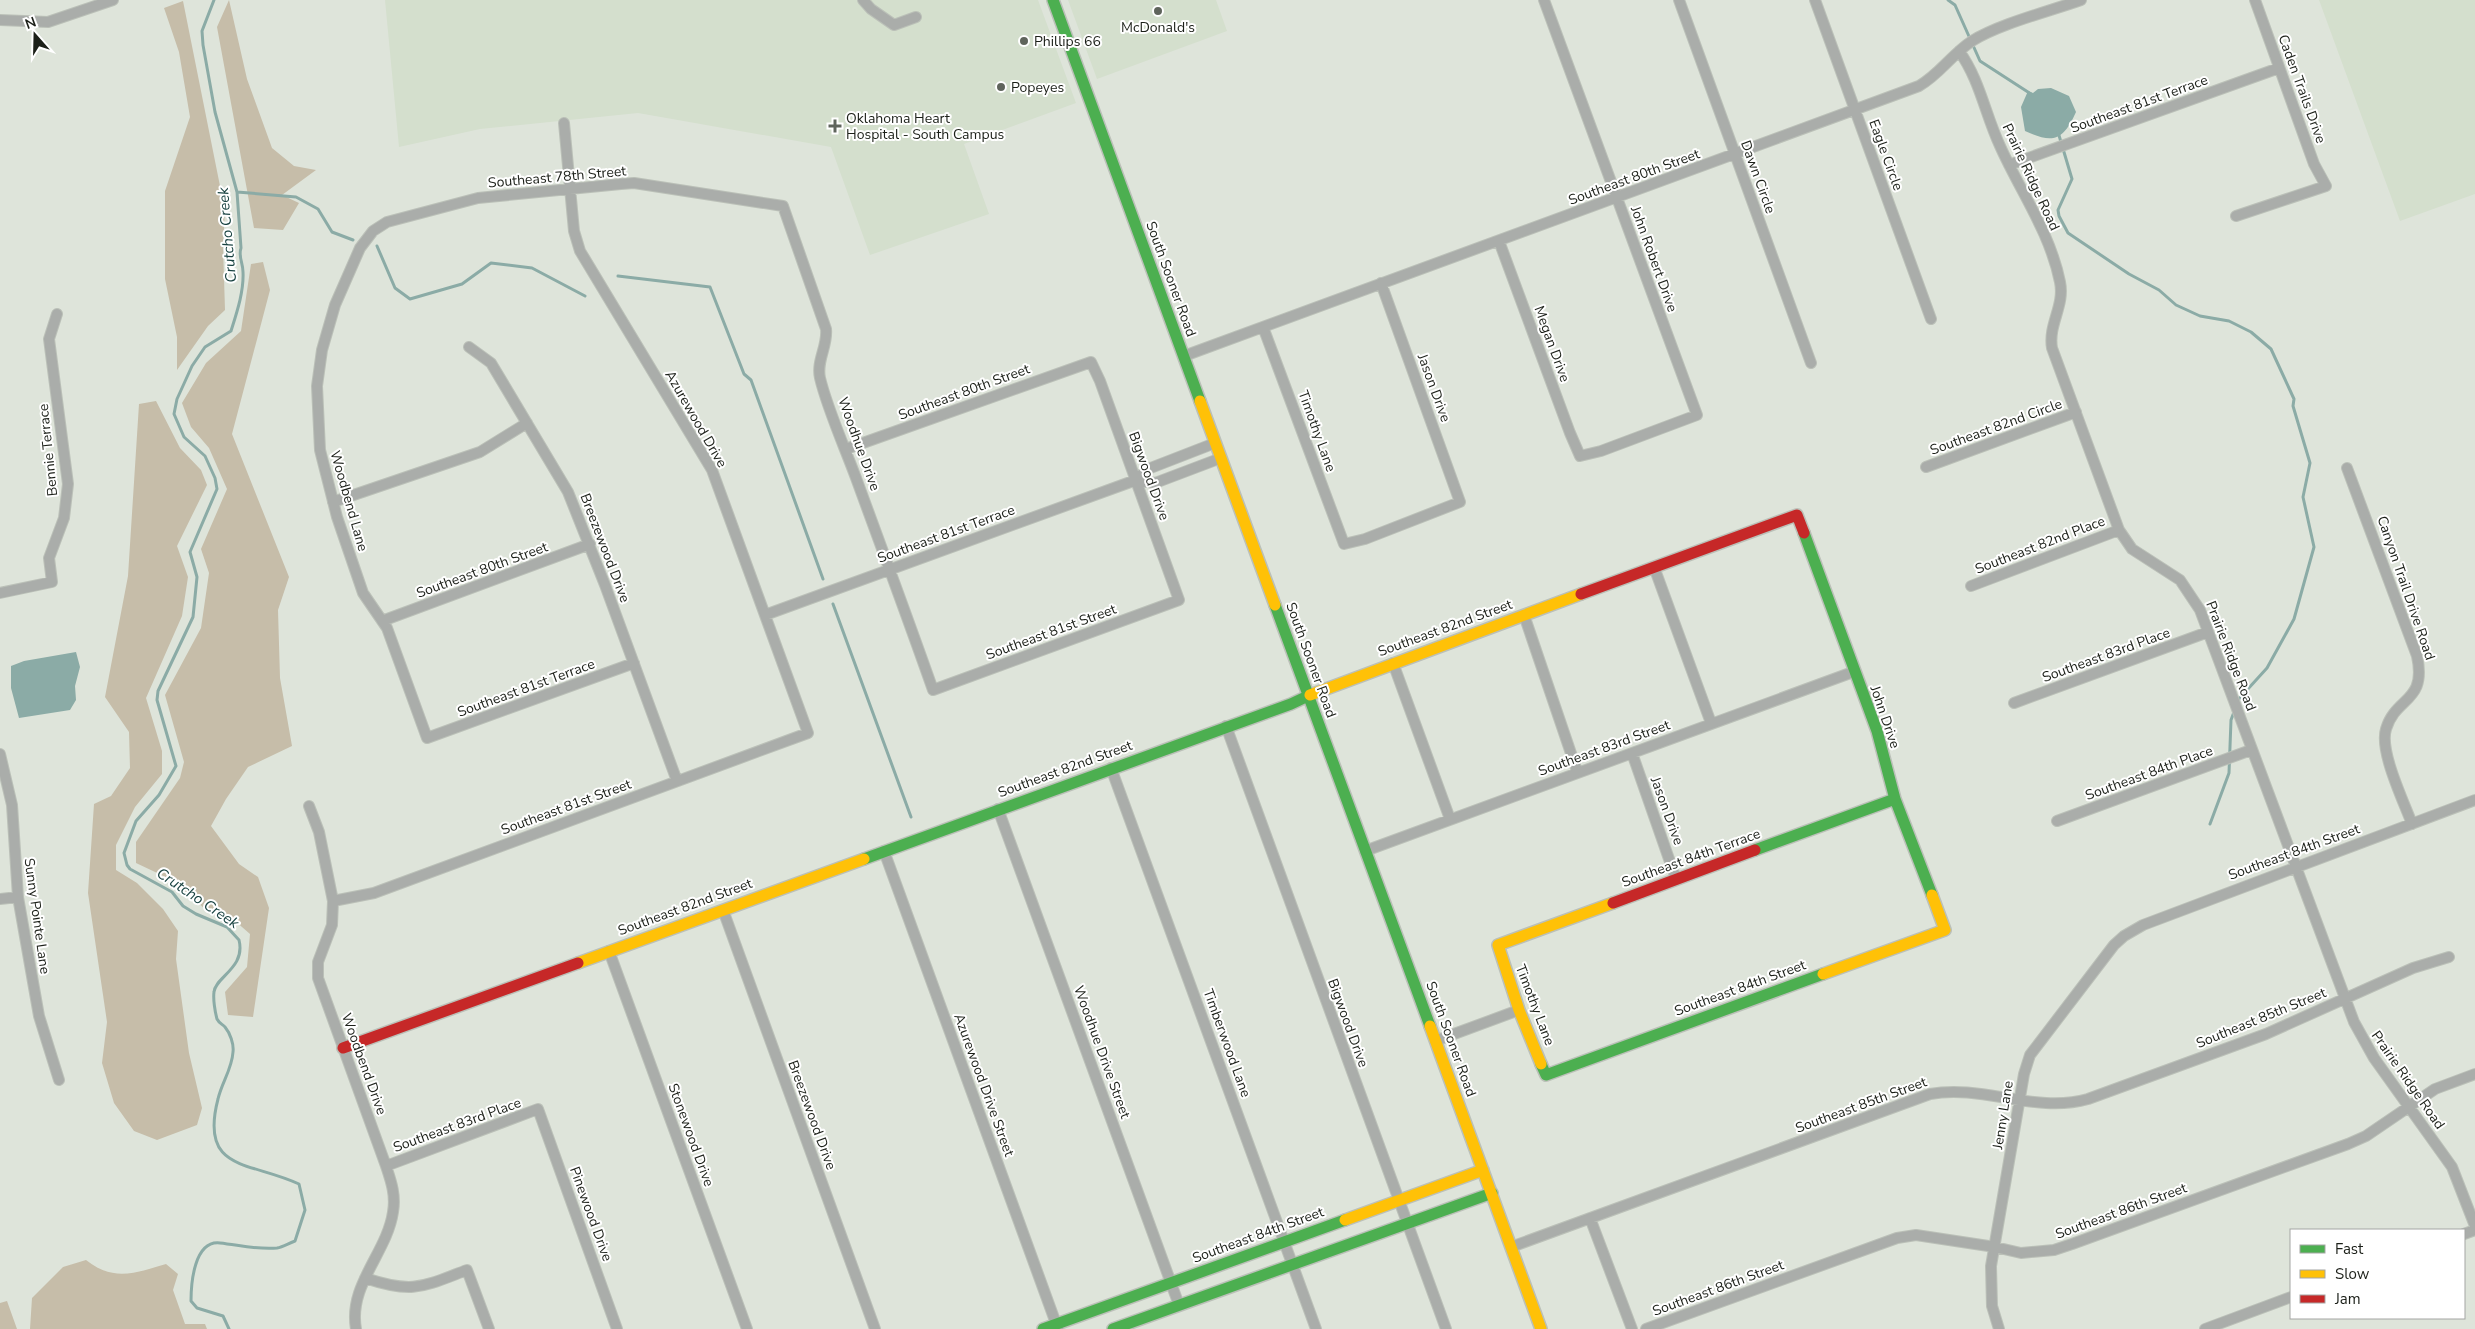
<svg xmlns="http://www.w3.org/2000/svg" width="2475" height="1329" viewBox="0 0 2475 1329" font-family="'Nunito Sans',sans-serif">
	<rect width="100%" height="100%" fill="#dee4da"/>
	<path fill="#d4dfcd" d="M 385,0 L 1038,0 L 1076,103 L 964,144 L 989,214 L 870,255 L 831,147 L 638,113 L 480,129 L 399,147 Z
		M 1068,0 L 1216,0 L 1227,31 L 1097,79 Z
		M 2319,0 L 2475,0 L 2475,194 L 2400,221 Z"/>
	<path fill="#c6bda9" d="M 229,0 L 247,79 L 272,148 L 294,166 L 316,170 L 282,195 L 299,203 L 283,230 L 254,228 L 217,27 Z
		M 183,1 L 225,211 L 223,246 L 225,310 L 208,326 L 177,370 L 177,337 L 165,279 L 165,191 L 190,117 L 179,52 L 164,8 Z
		M 263,262 L 270,290 L 232,434 L 289,577 L 278,610 L 280,678 L 292,746 L 248,767 L 226,799 L 211,826 L 239,864 L 258,877 L 269,908 L 253,1017 L 228,1015 L 225,992 L 247,967 L 250,934 L 234,920 L 205,909 L 172,880 L 136,863 L 136,842 L 180,778 L 184,762 L 165,695 L 201,628 L 209,573 L 201,549 L 227,489 L 209,448 L 191,427 L 182,403 L 206,363 L 241,331 L 251,264 Z
		M 156,401 L 180,448 L 201,470 L 207,485 L 177,546 L 188,577 L 182,616 L 146,698 L 162,751 L 162,774 L 135,807 L 116,845 L 116,870 L 137,883 L 163,909 L 178,931 L 176,959 L 189,1053 L 202,1108 L 197,1125 L 157,1140 L 134,1131 L 114,1103 L 102,1063 L 107,1022 L 88,893 L 94,804 L 111,796 L 130,768 L 129,732 L 105,697 L 128,576 L 139,404 Z
		M 86,1260 C 114,1282 135,1273 166,1264 L 178,1274 L 173,1290 L 185,1324 L 205,1324 L 207,1329 L 30,1329 L 32,1298 L 63,1267 Z
		M 7,1301 L 17,1329 L 0,1329 L 0,1303 Z"/>
	<path fill="#8baba6" d="M 2051,88 L 2069,96 L 2076,112 C 2063,141 2053,144 2025,131 L 2021,107 L 2028,91 L 2033,93 L 2038,89 Z
		M 76,652 L 80,667 L 75,686 L 76,700 L 70,710 L 19,718 L 11,688 L 11,666 L 24,661 Z"/>
	<g fill="none" stroke-linecap="round" stroke-linejoin="round">
		<path stroke="#8baba6" stroke-width="3" d="M 214,0 L 202,31 L 203,45 L 215,112 L 237,192 L 241,248 C 238,256 243,263 243,272 C 244,291 237,312 231,331 L 205,347 L 192,366 L 177,399 L 174,414 L 184,437 L 205,456 L 215,478 L 217,489 L 190,552 L 197,577 L 193,617 L 158,691 L 157,700 L 176,766 L 159,795 L 136,821 L 124,853 L 127,865 L 130,869 L 172,892 L 183,906 L 196,914 L 227,927 L 239,940 C 246,968 215,977 214,992 C 213,999 215,1012 217,1019 C 219,1023 222,1024 225,1027 C 230,1033 234,1044 233,1052 C 232,1069 222,1082 218,1099 C 199,1172 250,1161 299,1184 L 305,1210 L 295,1241 C 289,1243 283,1247 277,1248 C 257,1250 239,1245 220,1243 C 194,1240 191,1284 191,1301 L 197,1308 L 223,1316 L 229,1329
			M 1948,0 L 1955,5 L 1980,61 L 2031,94
			M 2058,132 L 2072,179 L 2058,210 L 2059,216 L 2068,233 L 2129,274 L 2159,290 L 2176,305 L 2200,316 L 2229,321 L 2251,332 L 2271,349 L 2294,399 L 2293,406 L 2310,463 L 2303,497 L 2314,547 L 2294,619 L 2267,668 L 2237,701
			M 237,192 L 296,197 L 318,209 L 332,232 L 353,240
			M 377,246 L 395,288 L 410,299 L 462,284 L 491,263 L 532,268 L 585,296
			M 618,276 L 710,287 L 744,374 L 751,380 L 823,579
			M 833,604 L 911,817
			M 2210,824 L 2229,773 L 2231,720 L 2234,712"/>
		<defs>
			<path id="street" d="M 863,0 L 871,9 L 894,25 L 916,17
				M 1679,0 L 1811,363
				M 1815,0 L 1931,319
				M 0,20 L 48,22 L 113,0
				M 1959,51 C 1980,80 1985,114 2000,146 C 2020,191 2050,232 2060,282 C 2065,306 2048,324 2052,348 L 2119,530 L 2132,549 L 2180,580 L 2200,610 L 2354,1022 L 2374,1058 L 2452,1167 L 2475,1226
				M 2009,165 L 2279,68
				M 2236,216 L 2326,186 L 2314,164 L 2255,0
				M 1499,241 L 1570,433 L 1580,456 L 1601,451 L 1697,415 L 1544,0
				M 1263,327 L 1344,544 L 1365,539 L 1460,502 L 1381,283
				M 469,347 L 491,363 L 568,492 L 605,585 L 677,781
				M 1184,356 L 1919,86 C 1940,74 1952,54 1972,41 C 1999,24 2050,11 2081,0
				M 1926,467 L 2076,412
				M 2347,468 L 2417,656 C 2427,703 2396,696 2386,729 C 2379,751 2404,802 2412,824
				M 1136,480 L 1155,483 L 1221,458
				M 333,502 L 480,452 L 527,423
				M 1654,567 L 1711,723
				M 1971,586 L 2119,530
				M 0,593 L 52,582 L 49,558 L 64,518 L 68,484 L 49,339 L 57,314
				M 765,615 L 1136,480 L 1148,469 L 1215,443
				M 1524,615 L 1577,771
				M 382,621 L 590,544
				M 634,663 L 427,738 L 387,628 L 363,593 L 337,517 L 320,450 L 317,386 L 322,350 L 335,305 L 360,248 L 373,231 L 387,222 L 478,198 L 621,184 L 634,183 L 783,206 L 826,329 C 828,346 816,361 820,378 C 827,408 845,448 856,478 C 882,549 908,619 933,690 L 1179,600 L 1100,381 L 1091,362 L 846,449
				M 1393,663 L 1450,819
				M 2014,703 L 2208,632
				M 1226,726 L 1446,1329
				M 1632,753 L 1676,879
				M 0,754 L 12,805 L 18,897 L 39,1016 L 59,1080
				M 1111,768 L 1316,1329
				M 309,806 L 319,832 L 333,901 L 332,925 L 318,962 L 318,978 L 386,1166 C 391,1181 396,1195 393,1212 C 387,1253 348,1285 356,1329
				M 998,809 L 1179,1305
				M 2057,821 L 2251,750
				M 884,851 L 1058,1329
				M 1365,851 L 1853,672
				M 0,899 L 18,897
				M 333,901 L 374,893 L 808,733 L 712,470 L 580,251 L 574,231 L 564,123
				M 723,910 L 875,1329
				M 609,951 L 747,1329
				M 1435,1041 L 1519,1010
				M 386,1166 L 538,1109 L 617,1329
				M 1590,1218 L 1632,1329
				M 2464,1234 L 2475,1230
				M 1511,1247 L 1930,1094 C 1983,1084 2035,1114 2088,1099 L 2266,1034 L 2413,968 L 2449,957
				M 365,1278 C 413,1294 422,1287 467,1270 L 489,1329
				M 1646,1329 L 1897,1238 L 1916,1235 L 1995,1247 L 2021,1253 L 2054,1250 L 2072,1244 L 2348,1144 L 2366,1136 L 2435,1089 L 2475,1074
				M 1999,1329 L 1992,1306 L 1991,1266 L 2024,1074 L 2030,1055 L 2114,945 L 2124,936 L 2143,925 L 2475,800
				M 2205,1329 L 2291,1297"/>
			<path id="fast" d="M 1053,0 L 1200,401
				M 1804,533 L 1877,731 L 1895,799 L 1932,895
				M 1275,605 L 1430,1026
				M 1755,850 L 1895,799
				M 864,859 L 1291,704 L 1310,695
				M 1541,1064 L 1546,1075 L 1823,974
				M 1043,1329 L 1345,1220
				M 1113,1329 L 1492,1193"/>
			<path id="slow" d="M 1200,401 L 1275,605
				M 1310,695 L 1581,594
				M 578,963 L 864,859
				M 1823,974 L 1945,930 L 1932,895
				M 1430,1026 L 1541,1329
				M 1541,1064 L 1519,1010 L 1498,945 L 1613,903
				M 1345,1220 L 1483,1170"/>
			<path id="jam" d="M 1581,594 L 1797,515 L 1804,533
				M 1613,903 L 1755,850
				M 343,1048 L 578,963"/>
		</defs>
		<use href="#street" stroke="#bbc0b8" stroke-width="12"/>
		<use href="#fast" stroke="#bbc0b8" stroke-width="14"/>
		<use href="#slow" stroke="#bbc0b8" stroke-width="14"/>
		<use href="#jam" stroke="#bbc0b8" stroke-width="14"/>
		<use href="#street" stroke="#aaadaa" stroke-width="10"/>
		<use href="#fast" stroke="#4caf50" stroke-width="11"/>
		<use href="#slow" stroke="#ffc107" stroke-width="11"/>
		<use href="#jam" stroke="#c62828" stroke-width="11"/>
	</g>
	<g fill="#5f645c" stroke="#fff" stroke-width="2">
		<circle cx="1158" cy="11" r="5"/>
		<circle cx="1024" cy="41" r="5"/>
		<circle cx="1001" cy="87" r="5"/>
		<path d="M832.5 118.5h5v5h5v5h-5v5h-5v-5h-5v-5h5z"/>
	</g>
	<g text-anchor="middle" dominant-baseline="central" stroke-width="4" stroke-linejoin="round" paint-order="stroke">
		<g font-size="14" fill="#1b1f18" stroke="#fff" text-anchor="start">
			<text x="1158" y="27" text-anchor="middle">McDonald's</text>
			<text x="1034" y="41">Phillips 66</text>
			<text x="1011" y="87">Popeyes</text>
			<text x="846" y="118">Oklahoma Heart<tspan x="846" dy="16">Hospital - South Campus</tspan></text>
		</g>
		<g font-size="14" fill="#1b1f18" stroke="#fff">
			<text transform="translate(2302 89) rotate(70)">Caden Trails Drive</text>
			<text transform="translate(2139 104) rotate(-20)">Southeast 81st Terrace</text>
			<text transform="translate(1886 155) rotate(70)">Eagle Circle</text>
			<text transform="translate(557 177) rotate(-5)">Southeast 78th Street</text>
			<text transform="translate(1634 177) rotate(-20)">Southeast 80th Street</text>
			<text transform="translate(1758 177) rotate(70)">Dawn Circle</text>
			<text transform="translate(2031 177) rotate(65)">Prairie Ridge Road</text>
			<text transform="translate(1654 259) rotate(70)">John Robert Drive</text>
			<text transform="translate(1171 279) rotate(70)">South Sooner Road</text>
			<text transform="translate(1552 344) rotate(70)">Megan Drive</text>
			<text transform="translate(1434 388) rotate(70)">Jason Drive</text>
			<text transform="translate(964 392) rotate(-20)">Southeast 80th Street</text>
			<text transform="translate(696 419) rotate(60)">Azurewood Drive</text>
			<text transform="translate(1996 427) rotate(-20)">Southeast 82nd Circle</text>
			<text transform="translate(1317 431) rotate(70)">Timothy Lane</text>
			<text transform="translate(859 444) rotate(70)">Woodhue Drive</text>
			<text transform="translate(48 450) rotate(-96)">Bennie Terrace</text>
			<text transform="translate(1149 476) rotate(70)">Bigwood Drive</text>
			<text transform="translate(349 501) rotate(74)">Woodbend Lane</text>
			<text transform="translate(946 534) rotate(-20)">Southeast 81st Terrace</text>
			<text transform="translate(2040 545) rotate(-21)">Southeast 82nd Place</text>
			<text transform="translate(605 548) rotate(69)">Breezewood Drive</text>
			<text transform="translate(482 570) rotate(-20)">Southeast 80th Street</text>
			<text transform="translate(2406 588) rotate(71)">Canyon Trail Drive Road</text>
			<text transform="translate(1445 628) rotate(-20)">Southeast 82nd Street</text>
			<text transform="translate(1051 632) rotate(-20)">Southeast 81st Street</text>
			<text transform="translate(2106 655) rotate(-20)">Southeast 83rd Place</text>
			<text transform="translate(2231 656) rotate(69)">Prairie Ridge Road</text>
			<text transform="translate(1311 660) rotate(70)">South Sooner Road</text>
			<text transform="translate(526 688) rotate(-20)">Southeast 81st Terrace</text>
			<text transform="translate(1885 717) rotate(71)">John Drive</text>
			<text transform="translate(1604 748) rotate(-20)">Southeast 83rd Street</text>
			<text transform="translate(1065 769) rotate(-20)">Southeast 82nd Street</text>
			<text transform="translate(2149 773) rotate(-20)">Southeast 84th Place</text>
			<text transform="translate(566 807) rotate(-20)">Southeast 81st Street</text>
			<text transform="translate(1667 811) rotate(70)">Jason Drive</text>
			<text transform="translate(2294 852) rotate(-20)">Southeast 84th Street</text>
			<text transform="translate(1691 858) rotate(-20)">Southeast 84th Terrace</text>
			<text transform="translate(685 907) rotate(-20)">Southeast 82nd Street</text>
			<text transform="translate(37 916) rotate(82)">Sunny Pointe Lane</text>
			<text transform="translate(1740 988) rotate(-20)">Southeast 84th Street</text>
			<text transform="translate(1535 1005) rotate(69)">Timothy Lane</text>
			<text transform="translate(2261 1018) rotate(-22)">Southeast 85th Street</text>
			<text transform="translate(1348 1023) rotate(70)">Bigwood Drive</text>
			<text transform="translate(1451 1039) rotate(70)">South Sooner Road</text>
			<text transform="translate(1227 1043) rotate(70)">Timberwood Lane</text>
			<text transform="translate(1102 1052) rotate(70)">Woodhue Drive Street</text>
			<text transform="translate(364 1064) rotate(70)">Woodbend Drive</text>
			<text transform="translate(2408 1080) rotate(55)">Prairie Ridge Road</text>
			<text transform="translate(984 1085) rotate(70)">Azurewood Drive Street</text>
			<text transform="translate(1861 1105) rotate(-20)">Southeast 85th Street</text>
			<text transform="translate(812 1115) rotate(70)">Breezewood Drive</text>
			<text transform="translate(2003 1115) rotate(-81)">Jenny Lane</text>
			<text transform="translate(457 1125) rotate(-20)">Southeast 83rd Place</text>
			<text transform="translate(691 1135) rotate(70)">Stonewood Drive</text>
			<text transform="translate(2121 1211) rotate(-20)">Southeast 86th Street</text>
			<text transform="translate(591 1214) rotate(70)">Pinewood Drive</text>
			<text transform="translate(1258 1235) rotate(-20)">Southeast 84th Street</text>
			<text transform="translate(1718 1288) rotate(-20)">Southeast 86th Street</text>
		</g>
		<g font-size="15" font-style="italic" fill="#184241" stroke="#fff">
			<text transform="translate(227 235) rotate(-95)">Crutcho Creek</text>
			<text transform="translate(198 898) rotate(34)">Crutcho Creek</text>
		</g>
	</g>
	<rect x="2290" y="1229" width="175" height="90" fill="#ffffff" stroke="#a4a5a3"/>
	<rect x="2300" y="1245" width="25" height="8" fill="#4caf50" stroke="#a4a5a3"/>
	<text x="2335" y="1254" font-size="15" fill="#1b1f18">Fast</text>
	<rect x="2300" y="1270" width="25" height="8" fill="#ffc107" stroke="#a4a5a3"/>
	<text x="2335" y="1279" font-size="15" fill="#1b1f18">Slow</text>
	<rect x="2300" y="1295" width="25" height="8" fill="#c62828" stroke="#a4a5a3"/>
	<text x="2335" y="1304" font-size="15" fill="#1b1f18">Jam</text>
	<g transform="translate(35 35) rotate(340)" stroke="#ffffff" stroke-width="4" paint-order="stroke">
	<path d="M0-4L9 19L0 12L-9 19Z" fill="#1b1f18"/>
	<text y="-8" font-size="14" font-weight="bold" text-anchor="middle" fill="#1b1f18">N</text>
	</g>
</svg>
